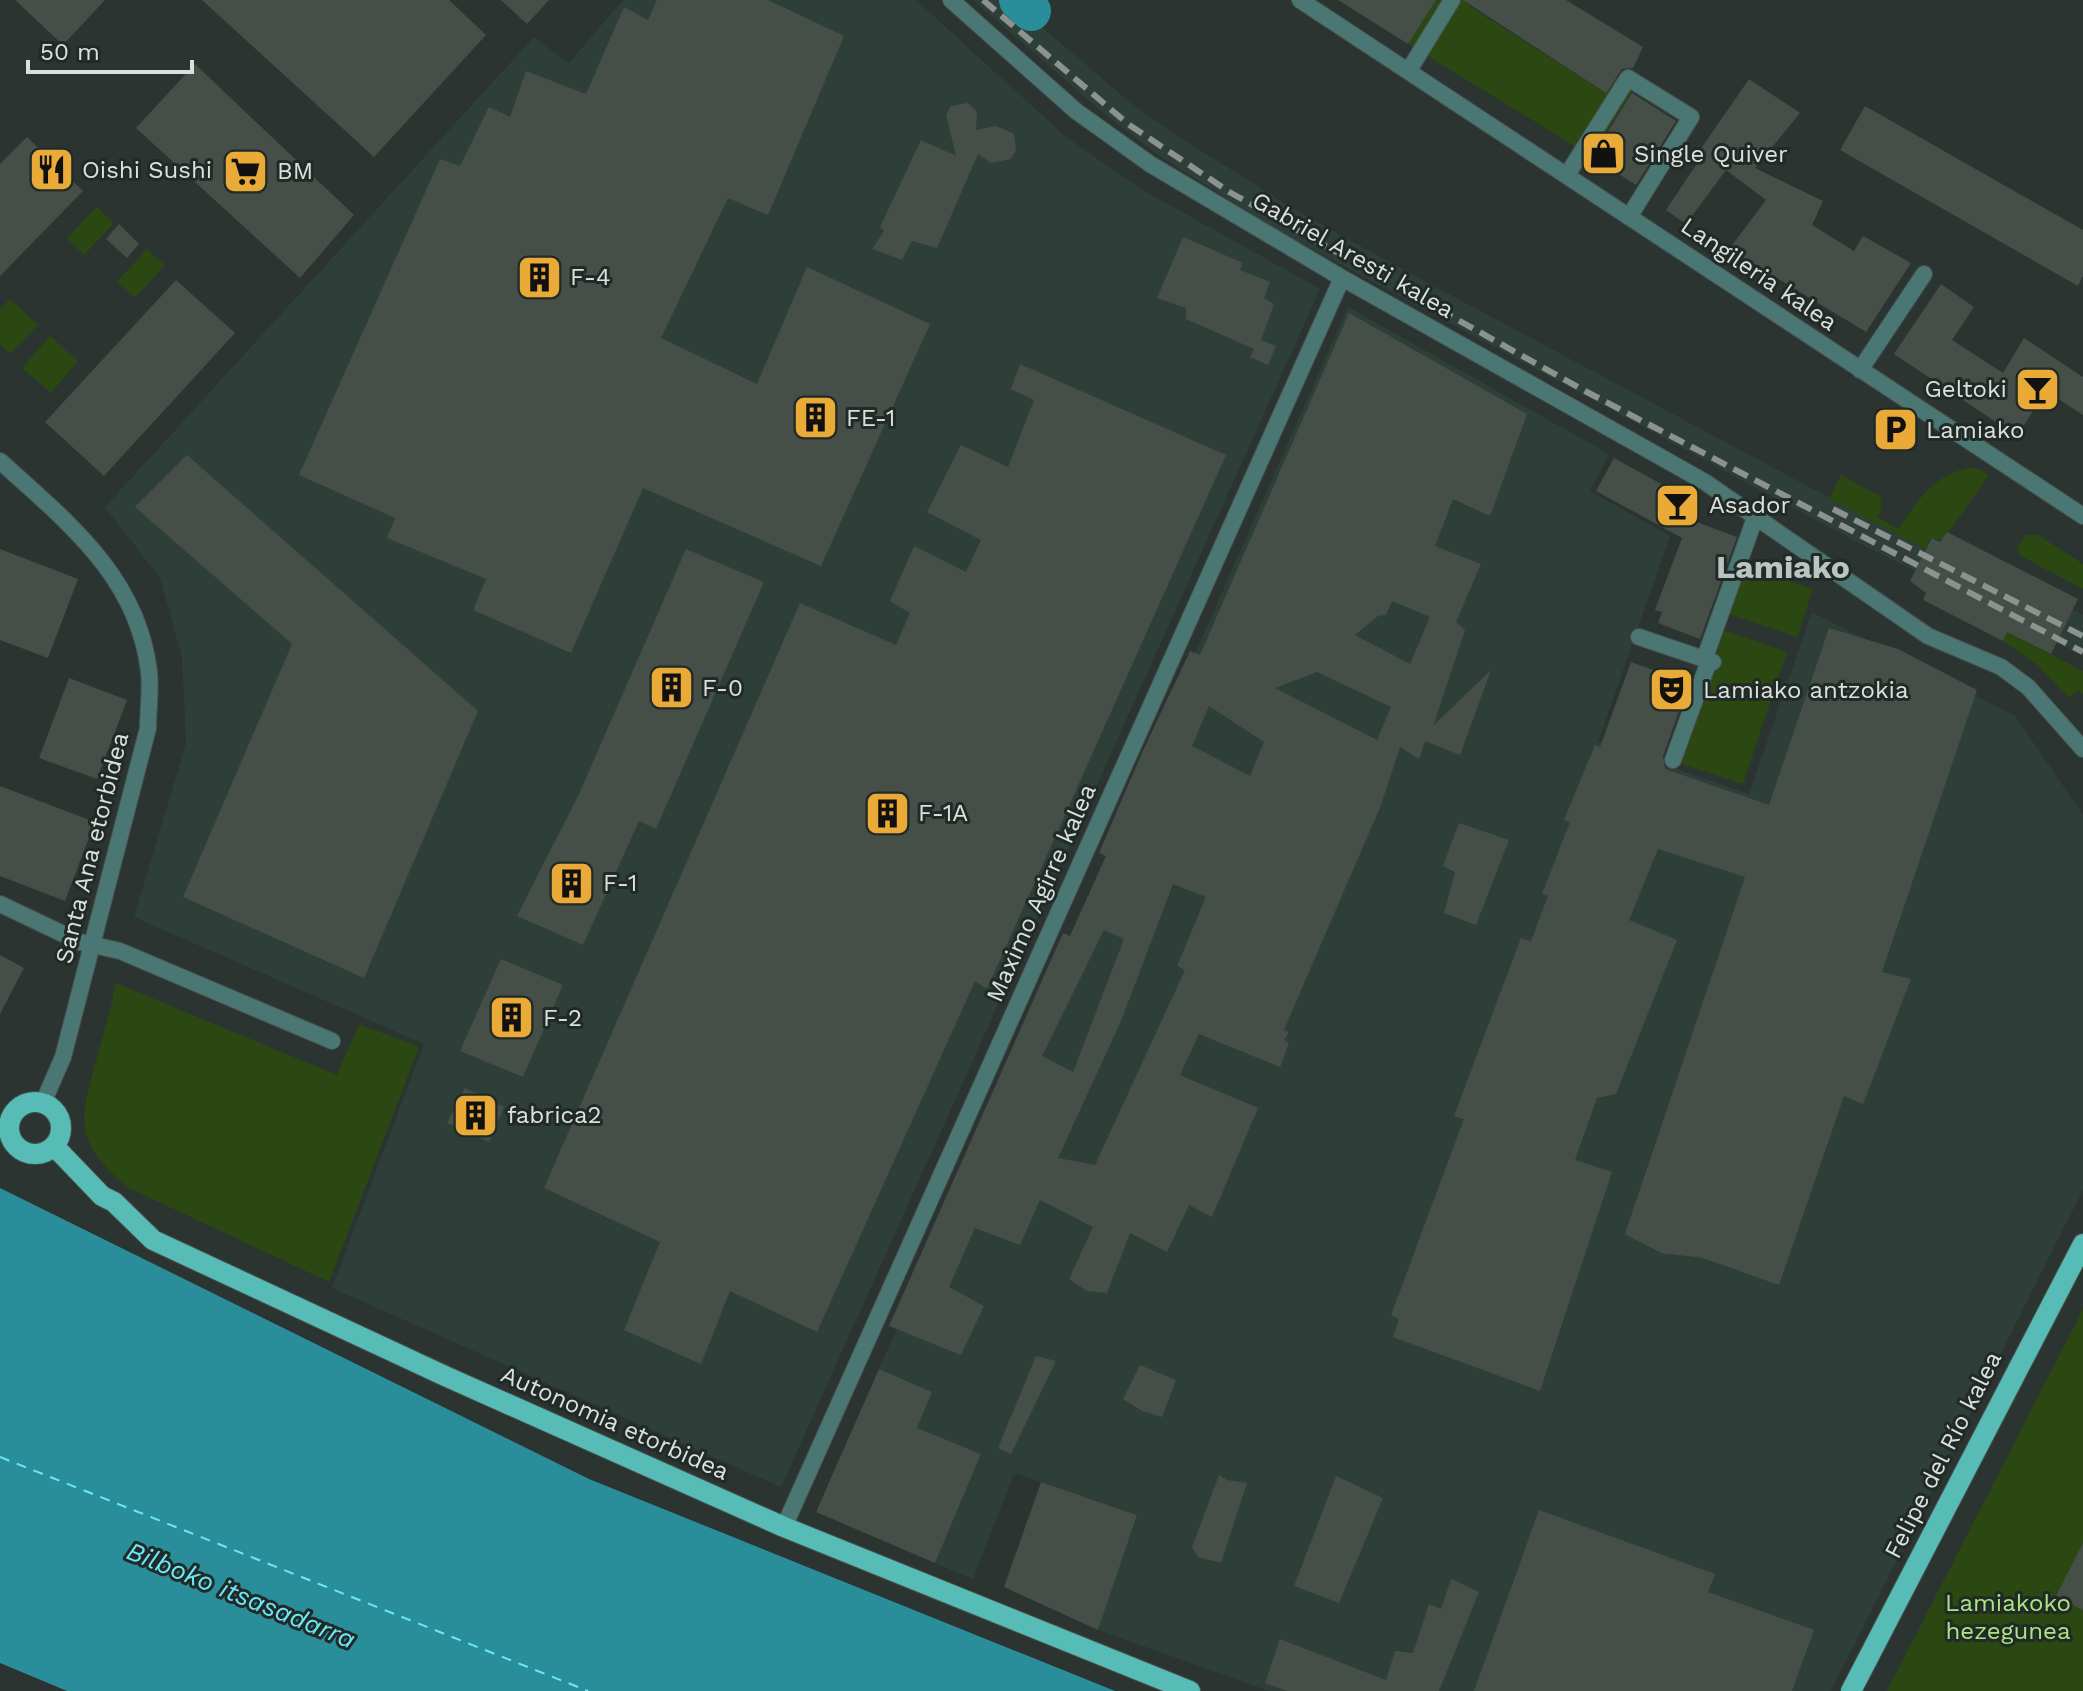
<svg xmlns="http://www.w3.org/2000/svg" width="2083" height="1691" viewBox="0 0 2083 1691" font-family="'Work Sans',sans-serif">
	<rect width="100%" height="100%" fill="#2b3431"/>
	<path fill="#2e3f39" d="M 623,0 L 916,0 L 1066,137 L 1141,189 L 1320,289 L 781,1487 L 332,1288 L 424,1044 L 134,917 L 186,744 L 182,657 L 160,578 L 105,507 L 534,37 L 569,63 Z
		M 973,0 L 1010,0 L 1132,104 L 1173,133 L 1294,209 L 1380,257 L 1925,549 L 1932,538 L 2083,615 L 2083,656 L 1859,543 L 1277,230 L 1158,155 L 1101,111 Z
		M 1348,307 L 1609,454 L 1590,491 L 1670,536 L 1598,742 L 1749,794 L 1812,612 L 2015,716 L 2083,815 L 2083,1190 L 1831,1691 L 1269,1691 L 1098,1630 L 1136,1514 L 1014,1473 L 973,1579 L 935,1563 L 981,1454 L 917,1428 L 932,1392 L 879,1369 Z"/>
	<path fill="#2b4813" d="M 1436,0 L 1470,0 L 1469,6 L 1598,88 L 1607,72 L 1635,88 L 1591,156 L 1408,44 Z
		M 97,207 L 114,223 L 84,255 L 67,238 Z
		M 147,249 L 165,265 L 135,298 L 117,282 Z
		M 10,299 L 38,325 L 10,354 L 0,345 L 0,309 Z
		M 50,336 L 78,361 L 51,393 L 22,368 Z
		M 1975,467 L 1989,475 L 1943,540 L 1931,538 L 1926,549 L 1829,499 L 1841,475 L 1880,496 L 1882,508 L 1877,517 L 1899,529 C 1917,499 1938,471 1975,467 Z
		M 2026,535 L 2038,535 L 2083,564 L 2083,589 L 2019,555 L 2017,547 Z
		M 1745,566 L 1813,589 L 1797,637 L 1729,614 Z
		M 1724,630 L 1787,652 L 1743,784 L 1679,763 Z
		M 2007,632 L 2083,671 L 2083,694 L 2079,690 L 2069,698 L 2036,664 L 2003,641 Z
		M 116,983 L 337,1075 L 359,1024 L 419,1047 L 329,1282 L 129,1188 C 69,1139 81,1116 99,1050 C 106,1028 111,1005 116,983 Z
		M 2083,1309 L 2083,1691 L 1887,1691 Z"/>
	<path fill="#2a8d9a" d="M 0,1188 L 589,1479 L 1115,1691 L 67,1691 L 0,1663 Z"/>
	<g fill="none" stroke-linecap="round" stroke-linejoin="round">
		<path stroke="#2a8d9a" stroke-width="40" d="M 1019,0 L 1031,11"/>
		<path stroke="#6ae8fa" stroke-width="2" stroke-dasharray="10 8" stroke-linecap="butt" d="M 0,1457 L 588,1691"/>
	</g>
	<path fill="#464e48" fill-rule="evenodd" d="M 15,0 L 105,0 L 63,45 Z
		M 202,0 L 449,0 L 486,35 L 374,157 Z
		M 501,0 L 549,0 L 527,24 Z
		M 657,0 L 768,0 L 844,36 L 768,215 L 728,198 L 661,338 L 757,384 L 807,267 L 930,324 L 821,566 L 643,488 L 571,653 L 473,610 L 486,579 L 387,538 L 395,518 L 299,475 L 440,159 L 460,166 L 489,107 L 510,117 L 526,71 L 586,94 L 624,7 L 648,20 Z
		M 1338,0 L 1436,0 L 1408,44 Z
		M 1463,0 L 1566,0 L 1643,47 L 1633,68 L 1622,69 L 1606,93 Z
		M 195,64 L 354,215 L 300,278 L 136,128 Z
		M 1749,79 L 1800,113 L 1755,168 L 1823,201 L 1812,225 L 1854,251 L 1863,236 L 1911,263 L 1866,332 L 1729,249 L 1766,200 L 1726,170 L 1686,224 L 1666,210 L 1704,153 L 1700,150 Z
		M 1632,93 L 1676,121 L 1636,185 L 1592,157 Z
		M 968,103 L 977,112 L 976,130 L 996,126 L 1014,134 L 1016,150 L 1011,159 L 991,163 L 978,154 L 937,248 L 912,241 L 902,260 L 872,249 L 884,231 L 880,227 L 921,140 L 956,156 L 946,115 L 951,106 Z
		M 1865,106 L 2083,230 L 2083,276 L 2078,286 L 1840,150 Z
		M 27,137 L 83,191 L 0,276 L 0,164 Z
		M 119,224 L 139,244 L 127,258 L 106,239 Z
		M 1183,237 L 1243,263 L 1240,270 L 1270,282 L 1264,298 L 1274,304 L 1261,340 L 1276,346 L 1268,365 L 1250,357 L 1254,349 L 1186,319 L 1186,308 L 1157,298 Z
		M 176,280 L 235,333 L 104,476 L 45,422 Z
		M 1941,284 L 1974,307 L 1952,340 L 2003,373 L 2024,338 L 2083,377 L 2083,415 L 2046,391 L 2017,436 L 1894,354 Z
		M 1349,313 L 1527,414 L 1490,516 L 1453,499 L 1435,546 L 1481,564 L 1456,622 L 1465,630 L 1433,726 L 1491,670 L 1460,755 L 1425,741 L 1419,759 L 1400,747 L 1381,805 L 1284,1030 L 1289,1032 L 1284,1040 L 1289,1043 L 1280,1067 L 1199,1034 L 1180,1075 L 1258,1108 L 1212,1217 L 1189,1205 L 1167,1252 L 1130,1233 L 1107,1293 L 1087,1291 L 1069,1279 L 1093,1227 L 1040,1200 L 1020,1245 L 975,1228 L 949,1287 L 984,1306 L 961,1355 L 889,1326 L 1063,933 L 1070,936 L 1106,856 L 1099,853 L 1141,755 L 1190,651 L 1200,655 ZM 1392,601 L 1430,617 L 1410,664 L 1355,635 L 1378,616 L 1386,615 ZM 1317,672 L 1391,707 L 1377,740 L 1275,688 ZM 1209,706 L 1264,742 L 1250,776 L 1192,746 ZM 1173,884 L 1206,897 L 1177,966 L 1185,970 L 1095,1165 L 1058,1158 L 1121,1021 ZM 1104,930 L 1124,939 L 1073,1072 L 1042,1056 Z
		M 1020,364 L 1226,455 L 987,989 L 975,981 L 817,1332 L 730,1291 L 701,1364 L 624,1330 L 660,1242 L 544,1188 L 800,603 L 896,645 L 910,613 L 890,601 L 914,546 L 966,572 L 981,540 L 927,512 L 961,445 L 1008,467 L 1034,400 L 1011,389 Z
		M 187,455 L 478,711 L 364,978 L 183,897 L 292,644 L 135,507 Z
		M 1614,458 L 1692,501 L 1683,517 L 1737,537 L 1700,639 L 1658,623 L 1662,612 L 1655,610 L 1682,538 L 1596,491 Z
		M 1947,532 L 2078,599 L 2051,654 L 2007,632 L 2003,641 L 1923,600 L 1926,593 L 1910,581 L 1932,538 L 1940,542 Z
		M 0,549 L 78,579 L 48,658 L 0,640 Z
		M 686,549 L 764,582 L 656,829 L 639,821 L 583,945 L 517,916 L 579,794 Z
		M 1829,628 L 1898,649 L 1977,690 L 1882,972 L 1911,979 L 1863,1104 L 1844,1096 L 1779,1285 L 1703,1258 L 1661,1253 L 1625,1234 L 1745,877 L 1658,849 L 1629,920 L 1677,940 L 1616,1094 L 1597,1098 L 1575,1160 L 1612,1172 L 1540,1391 L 1393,1337 L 1399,1319 L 1391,1315 L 1464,1119 L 1454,1116 L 1521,938 L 1531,941 L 1548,896 L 1542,894 L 1570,822 L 1564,820 L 1595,745 L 1600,747 L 1631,662 L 1689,683 L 1663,756 L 1665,769 L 1769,805 Z
		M 69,678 L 127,700 L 97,779 L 39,758 Z
		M 0,786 L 95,822 L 65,901 L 0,876 Z
		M 1459,823 L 1509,840 L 1476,925 L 1444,913 L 1455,872 L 1443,866 Z
		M 0,955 L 24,968 L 0,1014 Z
		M 501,959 L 563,985 L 523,1077 L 460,1051 Z
		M 465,1088 L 504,1107 L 489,1142 L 447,1123 Z
		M 1036,1356 L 1056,1361 L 1011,1454 L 998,1448 Z
		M 1140,1365 L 1176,1380 L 1162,1417 L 1142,1411 L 1123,1399 Z
		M 879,1369 L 932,1392 L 917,1428 L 981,1454 L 935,1563 L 816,1512 Z
		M 1219,1475 L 1227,1480 L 1247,1483 L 1221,1563 L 1198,1557 L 1192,1547 Z
		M 1336,1476 L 1383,1498 L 1339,1603 L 1294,1586 Z
		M 1041,1482 L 1137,1515 L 1098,1630 L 1004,1587 Z
		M 1539,1510 L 1715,1574 L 1708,1592 L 1814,1630 L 1792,1691 L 1474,1691 Z
		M 2083,1543 L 2083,1610 L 2056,1596 Z
		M 1451,1579 L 1479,1592 L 1439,1691 L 1287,1691 L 1265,1683 L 1280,1639 L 1386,1680 L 1395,1651 L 1413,1653 L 1429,1604 L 1441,1609 Z"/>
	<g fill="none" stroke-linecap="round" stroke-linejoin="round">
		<defs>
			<path id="pedestrian" d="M 1409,70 L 1452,0
				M 1567,175 L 1628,78 L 1691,117 L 1629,217
				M 1639,637 L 1713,662
				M 1704,660 L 1755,518
				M 1673,760 L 1709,661"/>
			<path id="minor" d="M 951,0 L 1076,111 L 1150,164 L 1342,278 L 1705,482 L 1928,636 L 2001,667 L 2028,687 L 2083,749
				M 1300,0 L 2083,516
				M 1860,370 L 1924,274
				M 0,904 L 80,942 L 120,951 L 332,1041
				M 784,1527 L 1342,278"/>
			<path id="tertiary" d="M 0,461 C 66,521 138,576 149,672 C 151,690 148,710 148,728 L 63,1057 L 43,1103"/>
			<path id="primary" d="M9 1128a26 26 0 1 1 52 0a26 26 0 1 1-52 0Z
				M 54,1146 L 102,1196 L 114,1202 L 153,1240 L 445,1376 L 784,1527 L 1190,1691
				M 1851,1691 L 2083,1244"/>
		</defs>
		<use href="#pedestrian" stroke="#47504d" stroke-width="18"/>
		<use href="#minor" stroke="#47504d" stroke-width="18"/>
		<use href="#tertiary" stroke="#47504d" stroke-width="18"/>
		<use href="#primary" stroke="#47504d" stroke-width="22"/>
		<use href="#pedestrian" stroke="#4a7774" stroke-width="16"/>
		<use href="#minor" stroke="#4a7774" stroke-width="16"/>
		<use href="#tertiary" stroke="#4a7774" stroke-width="16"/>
		<use href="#primary" stroke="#56bcb5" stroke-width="20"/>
		<path stroke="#8b9290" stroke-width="6" stroke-dasharray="16 8" stroke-linecap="butt" d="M 983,0 L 1128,124 L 1231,193 L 1585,391 L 2083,652
			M 1833,509 L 2083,636"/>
	</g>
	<defs>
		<symbol id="shop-square" viewBox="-11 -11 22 22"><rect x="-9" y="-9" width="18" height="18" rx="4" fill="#eaaa38" stroke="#212a27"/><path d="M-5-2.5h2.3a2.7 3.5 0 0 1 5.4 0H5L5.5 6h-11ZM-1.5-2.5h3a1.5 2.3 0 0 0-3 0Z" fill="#111"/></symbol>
		<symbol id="restaurant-square" viewBox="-11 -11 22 22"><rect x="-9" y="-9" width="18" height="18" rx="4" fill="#eaaa38" stroke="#212a27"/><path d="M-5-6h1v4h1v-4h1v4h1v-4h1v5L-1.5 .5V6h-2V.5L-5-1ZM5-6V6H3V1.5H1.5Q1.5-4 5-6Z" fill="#111"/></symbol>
		<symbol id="supermarket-square" viewBox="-11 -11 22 22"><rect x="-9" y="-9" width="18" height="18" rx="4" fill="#eaaa38" stroke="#212a27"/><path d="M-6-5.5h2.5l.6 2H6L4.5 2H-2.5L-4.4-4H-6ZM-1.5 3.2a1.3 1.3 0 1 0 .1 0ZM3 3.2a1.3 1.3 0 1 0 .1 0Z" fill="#111"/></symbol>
		<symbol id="building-square" viewBox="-11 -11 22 22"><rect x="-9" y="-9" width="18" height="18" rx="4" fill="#eaaa38" stroke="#212a27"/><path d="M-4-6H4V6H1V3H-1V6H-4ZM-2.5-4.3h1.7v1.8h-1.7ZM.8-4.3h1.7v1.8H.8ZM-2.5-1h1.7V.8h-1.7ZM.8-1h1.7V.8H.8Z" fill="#111"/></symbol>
		<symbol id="bar-square" viewBox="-11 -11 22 22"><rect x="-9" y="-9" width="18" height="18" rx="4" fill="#eaaa38" stroke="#212a27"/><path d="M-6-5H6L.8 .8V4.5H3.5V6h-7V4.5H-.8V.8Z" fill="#111"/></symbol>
		<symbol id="parking-square" viewBox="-11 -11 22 22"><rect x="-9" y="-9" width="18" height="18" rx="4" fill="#eaaa38" stroke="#212a27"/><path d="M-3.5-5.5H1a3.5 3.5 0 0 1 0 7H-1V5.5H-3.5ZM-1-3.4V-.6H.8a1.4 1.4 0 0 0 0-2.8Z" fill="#111"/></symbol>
		<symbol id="theatre-square" viewBox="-11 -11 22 22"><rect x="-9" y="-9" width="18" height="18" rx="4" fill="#eaaa38" stroke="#212a27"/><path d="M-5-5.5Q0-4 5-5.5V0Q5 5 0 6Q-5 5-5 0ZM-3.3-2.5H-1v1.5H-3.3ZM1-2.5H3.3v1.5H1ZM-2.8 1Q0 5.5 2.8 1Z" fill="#111"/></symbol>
	</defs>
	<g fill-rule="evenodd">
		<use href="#shop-square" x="1578" y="128" width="51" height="51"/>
		<use href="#restaurant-square" x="26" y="144" width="51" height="51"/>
		<use href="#supermarket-square" x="220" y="146" width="51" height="51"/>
		<use href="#building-square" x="514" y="252" width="51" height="51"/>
		<use href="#bar-square" x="2012" y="364" width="51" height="51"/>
		<use href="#building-square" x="790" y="392" width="51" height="51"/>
		<use href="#parking-square" x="1870" y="404" width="51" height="51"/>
		<use href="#bar-square" x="1652" y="480" width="51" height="51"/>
		<use href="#building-square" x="646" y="662" width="51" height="51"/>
		<use href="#theatre-square" x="1646" y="664" width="51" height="51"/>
		<use href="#building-square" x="862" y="788" width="51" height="51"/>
		<use href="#building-square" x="546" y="858" width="51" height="51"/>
		<use href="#building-square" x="486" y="992" width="51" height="51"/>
		<use href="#building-square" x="450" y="1090" width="51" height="51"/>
	</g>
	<g text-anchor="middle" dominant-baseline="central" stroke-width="6" stroke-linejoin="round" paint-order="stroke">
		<g font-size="24" fill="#dae0de" stroke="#212a27" text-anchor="start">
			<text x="1634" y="154">Single Quiver</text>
			<text x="82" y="170">Oishi Sushi</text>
			<text x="277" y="171">BM</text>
			<text x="570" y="277">F-4</text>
			<text x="2007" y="389" text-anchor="end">Geltoki</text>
			<text x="846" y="418">FE-1</text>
			<text x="1926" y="430">Lamiako</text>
			<text x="1709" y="505">Asador</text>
			<text x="702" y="688">F-0</text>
			<text x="1703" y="690">Lamiako antzokia</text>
			<text x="918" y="813">F-1A</text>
			<text x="603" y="883">F-1</text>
			<text x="543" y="1018">F-2</text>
			<text x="507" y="1115">fabrica2</text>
		</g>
		<g font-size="24" fill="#dae0de" stroke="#212a27">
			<text transform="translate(1353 255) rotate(30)">Gabriel Aresti kalea</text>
			<text transform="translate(1759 274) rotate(34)">Langileria kalea</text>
			<text transform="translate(92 848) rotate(-76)">Santa Ana etorbidea</text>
			<text transform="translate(1041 893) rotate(-66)">Maximo Agirre kalea</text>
			<text transform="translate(615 1423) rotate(24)">Autonomia etorbidea</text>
			<text transform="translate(1943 1455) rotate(-63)">Felipe del Río kalea</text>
		</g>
		<g font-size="24" fill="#aae481" stroke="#212a27">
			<text x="2008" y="1603">Lamiakoko<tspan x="2008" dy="28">hezegunea</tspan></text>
		</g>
		<g font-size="26" font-style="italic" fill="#6ae8fa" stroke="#212a27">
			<text transform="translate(241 1595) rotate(22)">Bilboko itsasadarra</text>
		</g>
		<g font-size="32" font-weight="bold" fill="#bac5c1" stroke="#212a27">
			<text x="1783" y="567">Lamiako</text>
		</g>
	</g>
	<path d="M28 60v12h164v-12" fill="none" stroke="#dae0de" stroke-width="4"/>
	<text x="40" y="60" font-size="24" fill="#dae0de" stroke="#212a27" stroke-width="6" paint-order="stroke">50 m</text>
</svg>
